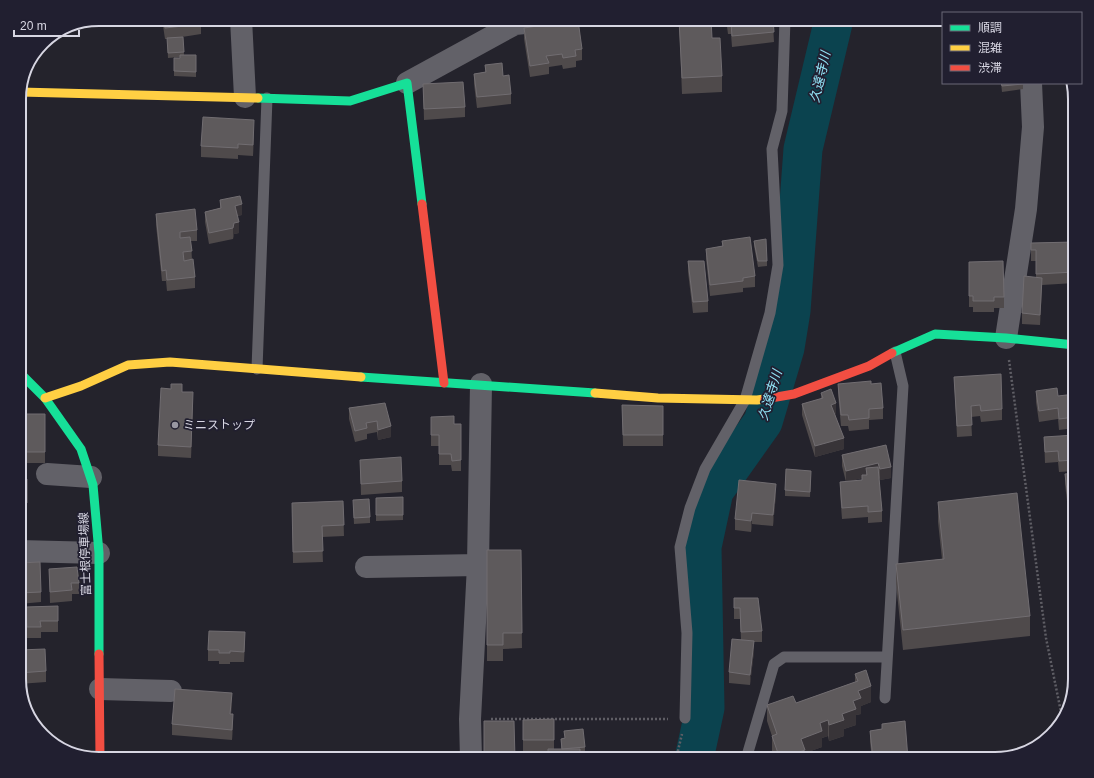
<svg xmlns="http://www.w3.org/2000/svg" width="1094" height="778" viewBox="0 0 1094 778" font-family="Helvetica,'Noto Sans JP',sans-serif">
	<rect width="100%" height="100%" fill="#24232c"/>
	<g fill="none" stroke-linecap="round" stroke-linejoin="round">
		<path stroke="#0b434f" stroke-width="39" d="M 694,759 L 705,708 L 702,547 L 714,491 L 763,422 L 785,348 L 791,311 L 803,149 L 834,19"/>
		<path stroke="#5f5e65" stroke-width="2.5" stroke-dasharray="2 2" stroke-linecap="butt" d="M 1009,360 L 1046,638 L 1062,717
			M 491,719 L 668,719
			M 676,759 L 682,734"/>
		<path stroke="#626168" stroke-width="11" d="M 257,369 L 267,98
			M 885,698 L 903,386 L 895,352
			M 685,718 L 687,633 L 680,547 L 690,508 L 705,469 L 745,400 L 770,313 L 778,265 L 772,149 L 782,111 L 785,19
			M 746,759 L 774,664 L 784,657 L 887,657"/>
		<path stroke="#626168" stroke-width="22" d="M 241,19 L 245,97
			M 515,24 L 565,19
			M 407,83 L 515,24 L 515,19
			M 1006,338 L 1026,209 L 1033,127 L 1031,83
			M 47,474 L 91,477
			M 19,551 L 99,553
			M 366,567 L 478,565
			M 100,689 L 171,691
			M 471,759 L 470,719 L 478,565 L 481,384"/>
		<path stroke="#16e098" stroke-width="9" d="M 258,98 L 350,101 L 407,83 L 422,204
			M 892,353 L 935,334 L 1006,338 L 1075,345
			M 19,372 L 45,398 L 81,449 L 93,485 L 99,553 L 99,654
			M 361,377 C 439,383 517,387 595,393"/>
		<path stroke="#ffcf43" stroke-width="9" d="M 20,92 L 258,98
			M 595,393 L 658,398 L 757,400 L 765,399
			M 45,398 L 81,386 L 128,365 L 170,362 L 361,377"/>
		<path stroke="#f24e42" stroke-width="9" d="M 422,204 L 444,383
			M 765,399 L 794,394 L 869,366 L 892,353
			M 99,654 L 100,759"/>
	</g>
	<path fill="#4f4a4b" d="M 162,19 L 201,19 L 201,34 L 182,37 L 183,37 L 184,55 L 196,55 L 196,77 L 174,76 L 174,58 L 180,58 L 180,57 L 168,58 L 167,39 L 165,39 Z
		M 679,19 L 712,38 L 722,76 L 722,92 L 682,94 Z
		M 726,19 L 778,19 L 778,24 L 773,24 L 774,42 L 732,47 L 731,34 L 728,34 Z
		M 524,28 L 582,49 L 582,60 L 576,61 L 576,67 L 563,69 L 562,65 L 549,67 L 549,74 L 530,77 L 524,39 Z
		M 485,65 L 503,76 L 511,94 L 511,104 L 477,108 L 474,84 L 474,74 L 485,72 Z
		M 1001,83 L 1023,83 L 1023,89 L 1002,92 Z
		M 423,84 L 465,107 L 465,117 L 424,120 Z
		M 19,130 L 23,130 L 23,156 L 19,156 Z
		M 254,131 L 253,156 L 238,155 L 238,159 L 201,157 L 201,146 Z
		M 220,200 L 242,215 L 237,216 L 239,233 L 234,234 L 233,239 L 209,244 L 205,222 L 205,212 L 220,208 Z
		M 156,214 L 197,230 L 197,241 L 191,241 L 192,260 L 195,277 L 195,288 L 167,291 L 166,281 L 162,281 L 156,225 Z
		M 722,241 L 755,276 L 755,287 L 743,288 L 743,292 L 710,296 L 706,259 L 706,249 L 722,246 Z
		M 754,241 L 767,261 L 767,266 L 758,267 L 754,246 Z
		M 1075,242 L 1075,283 L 1042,285 L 1040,325 L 1022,324 L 1022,313 L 1036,277 L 1036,261 L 1031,261 L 1031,243 Z
		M 688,261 L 708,301 L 708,312 L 693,313 L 688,272 Z
		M 969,273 L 1004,297 L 1004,308 L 994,308 L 994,312 L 973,312 L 973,307 L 969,307 Z
		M 954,377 L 1002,409 L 1002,420 L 981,422 L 980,416 L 971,417 L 972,436 L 957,437 Z
		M 838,384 L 871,384 L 883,408 L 883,419 L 869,420 L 869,429 L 849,431 L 848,426 L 841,426 L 838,394 Z
		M 1036,391 L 1058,396 L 1075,394 L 1075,428 L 1059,430 L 1058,419 L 1039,422 L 1036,402 Z
		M 182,392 L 193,403 L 191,458 L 158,456 L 158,445 Z
		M 821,393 L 836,414 L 835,414 L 844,449 L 815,457 L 802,415 L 802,404 L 821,399 Z
		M 385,403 L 391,437 L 378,440 L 377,432 L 367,434 L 367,439 L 355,442 L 349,419 L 349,408 Z
		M 622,405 L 663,406 L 663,446 L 623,446 Z
		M 19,414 L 45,414 L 45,463 L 19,463 Z
		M 431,417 L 454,424 L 461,424 L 461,471 L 452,471 L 451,465 L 439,465 L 439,446 L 431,446 Z
		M 1075,435 L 1075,471 L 1059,472 L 1058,462 L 1045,463 L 1044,437 Z
		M 886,445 L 891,478 L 880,480 L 879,478 L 882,511 L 882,522 L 868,523 L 868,517 L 842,519 L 840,493 L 840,482 L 862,480 L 862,478 L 846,482 L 842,466 L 842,455 Z
		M 360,460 L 402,481 L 402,492 L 361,495 Z
		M 1075,473 L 1075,510 L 1068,510 L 1065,484 L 1065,474 Z
		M 811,476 L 810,497 L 785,496 L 785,490 Z
		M 19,479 L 27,479 L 27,514 L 19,514 Z
		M 776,494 L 773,526 L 752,524 L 751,532 L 735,530 L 735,519 Z
		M 403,497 L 403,520 L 376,521 L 376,498 Z
		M 343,501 L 344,536 L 322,537 L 323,562 L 293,563 L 292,503 Z
		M 938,502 L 1030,616 L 1030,636 L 903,650 L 896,584 L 896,564 L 942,559 L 938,522 Z
		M 353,505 L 370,517 L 370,523 L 354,524 Z
		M 487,550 L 521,550 L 522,648 L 503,649 L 503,661 L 487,661 Z
		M 19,563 L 41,592 L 41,602 L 19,604 Z
		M 49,569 L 79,583 L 79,594 L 72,594 L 72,601 L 50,603 Z
		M 734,598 L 762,631 L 762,642 L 754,642 L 754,651 L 750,685 L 729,683 L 729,672 L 741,639 L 740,619 L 734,619 Z
		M 58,606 L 58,632 L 41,632 L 41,638 L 27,638 L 26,607 Z
		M 245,643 L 244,662 L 230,662 L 230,664 L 219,664 L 219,661 L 208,661 L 208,650 Z
		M 19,650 L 46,671 L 46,682 L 19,684 Z
		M 855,674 L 871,702 L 861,706 L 861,714 L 856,715 L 856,725 L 844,729 L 844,736 L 829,741 L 828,736 L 822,738 L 822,747 L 805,753 L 805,759 L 775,759 L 772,752 L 772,736 L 767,721 L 767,705 L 796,703 L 855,682 Z
		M 232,704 L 231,714 L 233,725 L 232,740 L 172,735 L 172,724 Z
		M 554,719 L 554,749 L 561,749 L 561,739 L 565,738 L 564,731 L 585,747 L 585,752 L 580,753 L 548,751 L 523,751 L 523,720 Z
		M 882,729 L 908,759 L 872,759 L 870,742 L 870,731 Z"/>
	<path fill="#383438" d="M 254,120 L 254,131 L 253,156 L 253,145 Z
		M 242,204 L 242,215 L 235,216 L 235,206 Z
		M 239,222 L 239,233 L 234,234 L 233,239 L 233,228 L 234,223 Z
		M 1042,278 L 1042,289 L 1040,325 L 1040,315 Z
		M 193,392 L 193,403 L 191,458 L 191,447 Z
		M 836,403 L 836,414 L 831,415 L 831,405 Z
		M 391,426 L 391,437 L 378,440 L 378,430 Z
		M 844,438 L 844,449 L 815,457 L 815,446 Z
		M 878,463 L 878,474 L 866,468 L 866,477 L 862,475 L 862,478 L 846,482 L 846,471 Z
		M 891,467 L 891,478 L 880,480 L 880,469 Z
		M 776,484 L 776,494 L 773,526 L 773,515 Z
		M 752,513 L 752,524 L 751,532 L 751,521 Z
		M 754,641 L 754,651 L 750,685 L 750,675 Z
		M 871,686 L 871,702 L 861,706 L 861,714 L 856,715 L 856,725 L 844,729 L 844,736 L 829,741 L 829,725 L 842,714 L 853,701 L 858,691 Z
		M 232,693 L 232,704 L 230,725 L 230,714 Z
		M 233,714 L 233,725 L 232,740 L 232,730 Z
		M 828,720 L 828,736 L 822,738 L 822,747 L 805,753 L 805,759 L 780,759 L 801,739 L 820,723 Z"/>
	<path fill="#5e5a5c" stroke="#716d71" d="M 164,19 L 201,19 L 201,24 L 165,28 Z
		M 679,19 L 711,19 L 712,38 L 720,38 L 722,76 L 682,78 Z
		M 727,19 L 773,19 L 774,32 L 732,36 L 731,23 L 728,24 Z
		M 578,20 L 582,49 L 575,50 L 576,56 L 563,58 L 562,54 L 546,56 L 549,63 L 530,66 L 524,28 Z
		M 183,37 L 184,52 L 168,53 L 167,38 Z
		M 180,55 L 196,55 L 196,72 L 174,71 L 174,58 L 180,58 Z
		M 502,63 L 503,76 L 509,75 L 511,94 L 477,97 L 474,74 L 486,72 L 485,65 Z
		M 463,82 L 465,107 L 424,109 L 423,84 Z
		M 1001,83 L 1023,83 L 1023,84 L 1002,86 Z
		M 203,117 L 254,120 L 253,145 L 238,144 L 238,148 L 201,146 Z
		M 19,130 L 23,130 L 23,145 L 19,146 Z
		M 240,196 L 242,204 L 235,206 L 239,222 L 234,223 L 233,228 L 209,233 L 205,212 L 221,208 L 220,200 Z
		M 195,209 L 197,230 L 180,232 L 180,238 L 190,237 L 192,251 L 183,252 L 184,261 L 193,259 L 195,277 L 167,280 L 166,270 L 162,271 L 156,214 Z
		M 750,237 L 755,276 L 743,278 L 743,281 L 710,285 L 706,249 L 723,246 L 722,241 Z
		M 766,239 L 767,261 L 758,261 L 754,241 Z
		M 1075,242 L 1075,272 L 1036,274 L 1036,250 L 1031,250 L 1031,243 Z
		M 688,261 L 704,261 L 708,301 L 693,302 Z
		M 1003,261 L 1004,297 L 994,297 L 994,301 L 973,301 L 973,296 L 969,296 L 969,262 Z
		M 1024,276 L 1042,278 L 1040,315 L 1022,313 Z
		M 1001,374 L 1002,409 L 981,411 L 980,405 L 971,406 L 972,425 L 957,426 L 954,377 Z
		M 871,381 L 871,384 L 881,383 L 883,408 L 869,409 L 869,418 L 849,420 L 848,415 L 841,415 L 838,384 Z
		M 171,384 L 182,384 L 182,392 L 193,392 L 191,447 L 158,445 L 161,388 L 171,389 Z
		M 1057,388 L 1058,396 L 1075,394 L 1075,417 L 1059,419 L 1058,408 L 1039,411 L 1036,391 Z
		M 831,389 L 836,403 L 831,405 L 844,438 L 815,446 L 802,404 L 823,398 L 821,393 Z
		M 385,403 L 391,426 L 378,430 L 377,421 L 366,423 L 367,428 L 355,431 L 349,408 Z
		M 622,405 L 663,406 L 663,435 L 623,435 Z
		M 19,414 L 45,414 L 45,452 L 19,452 Z
		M 454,416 L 454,424 L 461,424 L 461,460 L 452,461 L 451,454 L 439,454 L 439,435 L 431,435 L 431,417 Z
		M 1075,435 L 1075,460 L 1059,461 L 1058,451 L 1045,452 L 1044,437 Z
		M 886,445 L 891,467 L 880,469 L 878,463 L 846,471 L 842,455 Z
		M 401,457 L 402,481 L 361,484 L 360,460 Z
		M 878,467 L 882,511 L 868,512 L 868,506 L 842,508 L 840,482 L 862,480 L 862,475 L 867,475 L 866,468 Z
		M 786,469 L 811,471 L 810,492 L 785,490 Z
		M 1075,473 L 1075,499 L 1068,499 L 1065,474 Z
		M 19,479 L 27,479 L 27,503 L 19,503 Z
		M 739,480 L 776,484 L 773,515 L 752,513 L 751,521 L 735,519 Z
		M 1017,493 L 1030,616 L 903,630 L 896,564 L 944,559 L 938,502 Z
		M 403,497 L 403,515 L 376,515 L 376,498 Z
		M 369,499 L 370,517 L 354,518 L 353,500 Z
		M 343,501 L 344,525 L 322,526 L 323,551 L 293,552 L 292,503 Z
		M 487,550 L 521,550 L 522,633 L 503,633 L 503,645 L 487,645 Z
		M 40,562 L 41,592 L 19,593 L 19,563 Z
		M 77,567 L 79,583 L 71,583 L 72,590 L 50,592 L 49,569 Z
		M 734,598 L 758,598 L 762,631 L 741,632 L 740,608 L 734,608 Z
		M 58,606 L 58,621 L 40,621 L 41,627 L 27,627 L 26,607 Z
		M 209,631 L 245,632 L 244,652 L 230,651 L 230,653 L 219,653 L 219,650 L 208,650 Z
		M 732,639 L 754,641 L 750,675 L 729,672 Z
		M 45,649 L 46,671 L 19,673 L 19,650 Z
		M 866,670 L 871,686 L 858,691 L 861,698 L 853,701 L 856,709 L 842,714 L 844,720 L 829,725 L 828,720 L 820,723 L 822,731 L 801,739 L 805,750 L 780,759 L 772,736 L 777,734 L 767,705 L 793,696 L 796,703 L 858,681 L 855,674 Z
		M 175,689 L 232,693 L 230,714 L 233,714 L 232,730 L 172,724 Z
		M 554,719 L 554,740 L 523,740 L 523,720 Z
		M 484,721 L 514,721 L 515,759 L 484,759 Z
		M 905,721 L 908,759 L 873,759 L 870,731 L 882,729 L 882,724 Z
		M 583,729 L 585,747 L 562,749 L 561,739 L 565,738 L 564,731 Z
		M 548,749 L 580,749 L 580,759 L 548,759 Z"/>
	<circle fill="#9897a2" stroke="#211f30" stroke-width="1.5" cx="175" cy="425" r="4"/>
	<g text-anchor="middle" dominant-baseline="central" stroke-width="3.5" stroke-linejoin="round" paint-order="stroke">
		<g font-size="12" fill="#d7d6e2" stroke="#211f30" text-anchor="start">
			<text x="183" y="425">ミニストップ</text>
		</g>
		<g font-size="12" fill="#d7d6e2" stroke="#211f30">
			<text transform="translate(85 554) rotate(-92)">富士根停車場線</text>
		</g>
		<g font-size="13" font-style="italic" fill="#93e6f9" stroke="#211f30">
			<text transform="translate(820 77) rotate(-77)">久遠寺川</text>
			<text transform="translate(770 395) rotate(-73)">久遠寺川</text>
		</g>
	</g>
	<path d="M0 0H1094V778H0ZM99 26H995A73 73 0 0 1 1068 99V679A73 73 0 0 1 995 752H99A73 73 0 0 1 26 679V99A73 73 0 0 1 99 26Z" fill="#211f30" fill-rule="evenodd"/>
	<path fill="none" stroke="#d7d6e2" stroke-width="2" d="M99 26H995A73 73 0 0 1 1068 99V679A73 73 0 0 1 995 752H99A73 73 0 0 1 26 679V99A73 73 0 0 1 99 26Z"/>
	<rect x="942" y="12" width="140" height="72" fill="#211f30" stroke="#6a6877"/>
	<rect x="950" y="25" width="20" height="6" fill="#16e098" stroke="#6a6877"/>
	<text x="978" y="32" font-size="12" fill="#d7d6e2">順調</text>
	<rect x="950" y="45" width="20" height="6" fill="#ffcf43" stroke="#6a6877"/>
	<text x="978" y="52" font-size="12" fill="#d7d6e2">混雑</text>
	<rect x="950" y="65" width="20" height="6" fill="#f24e42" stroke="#6a6877"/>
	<text x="978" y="72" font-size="12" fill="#d7d6e2">渋滞</text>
	<path d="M14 30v6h65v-6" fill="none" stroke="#d7d6e2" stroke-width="2"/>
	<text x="20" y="30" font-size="12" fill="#d7d6e2" stroke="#211f30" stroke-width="3" paint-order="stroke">20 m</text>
</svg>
